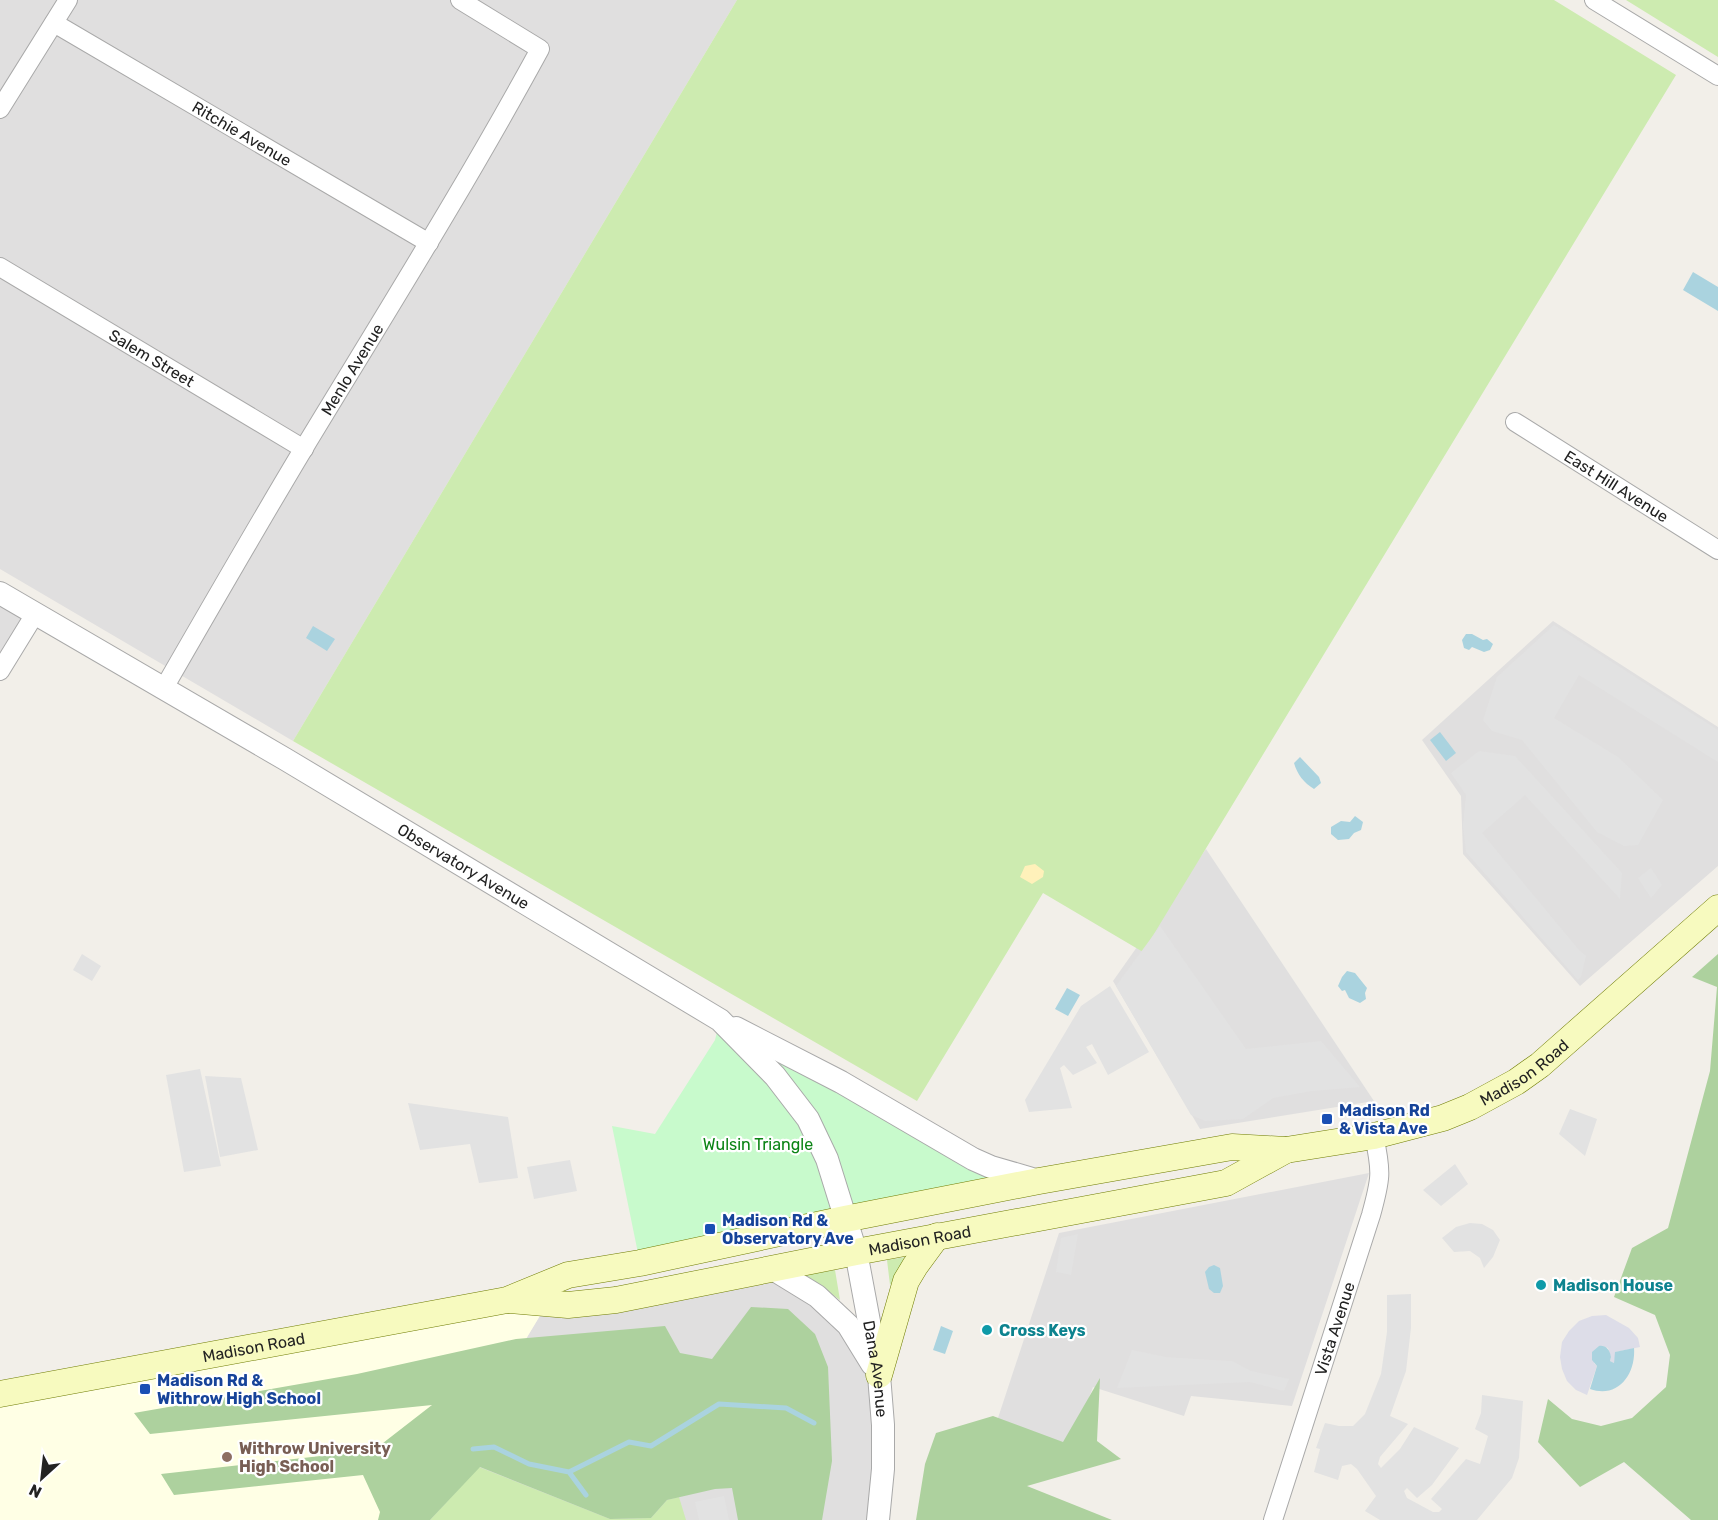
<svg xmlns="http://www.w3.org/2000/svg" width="1718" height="1520" viewBox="0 0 1718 1520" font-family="Rubik,sans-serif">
	<rect width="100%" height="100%" fill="#f2efe9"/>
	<path fill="#e0dfdf" d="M 0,0 L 737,0 L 293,741 L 0,569 Z
		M 0,593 L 35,614 L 0,671 Z
		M 1553,621 L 1718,727 L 1718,866 L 1580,986 L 1463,854 L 1461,796 L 1422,740 Z
		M 1206,849 L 1374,1101 L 1200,1129 L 1113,981 Z
		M 1369,1173 L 1292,1406 L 1191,1396 L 1184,1416 L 1093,1387 L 1071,1446 L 997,1421 L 1059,1233 Z
		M 773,1269 L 817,1296 L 879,1375 L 878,1520 L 417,1520 L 547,1304 Z"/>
	<path fill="#ffffe5" d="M 547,1304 L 417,1520 L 0,1520 L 0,1394 Z"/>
	<path fill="#cdebb0" d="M 737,0 L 1554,0 L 1676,75 L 1143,952 L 1043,893 L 917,1101 L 293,741 Z
		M 1626,0 L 1718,0 L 1718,57 Z
		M 912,1256 L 890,1285 L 887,1260 Z
		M 835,1270 L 840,1300 L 805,1275 Z
		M 479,1467 L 610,1519 L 651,1518 L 667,1500 L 679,1497 L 686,1520 L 430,1520 Z"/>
	<path fill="#add19e" d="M 1718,954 L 1718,1520 L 1691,1520 L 1624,1462 L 1580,1487 L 1538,1442 L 1548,1399 L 1572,1419 L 1601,1426 L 1632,1418 L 1666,1387 L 1670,1355 L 1655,1315 L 1614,1297 L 1632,1248 L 1668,1228 L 1710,1071 L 1717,987 L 1692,977 Z
		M 751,1307 L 788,1309 L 815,1334 L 828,1367 L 832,1461 L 822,1520 L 738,1520 L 732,1488 L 715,1489 L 667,1500 L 651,1518 L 610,1519 L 480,1467 L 430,1520 L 378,1520 L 380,1512 L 363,1475 L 174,1495 L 161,1474 L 374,1450 L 432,1405 L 150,1434 L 134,1413 L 357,1374 L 516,1339 L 665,1326 L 680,1353 L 712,1359 Z
		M 1100,1378 L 1097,1441 L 1121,1459 L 1027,1486 L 1112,1520 L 916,1520 L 925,1464 L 936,1433 L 993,1416 L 1063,1442 Z"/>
	<path fill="#fff1ba" d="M 1035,864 L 1044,871 L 1043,877 L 1032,884 L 1020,877 L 1025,866 Z"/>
	<path fill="#c8facc" d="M 720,1020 L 1039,1181 L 640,1263 L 612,1126 L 655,1134 L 715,1040 Z"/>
	<path fill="#e2e2e2" d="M 1554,625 L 1718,730 L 1718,762 L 1579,675 L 1554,718 L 1618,757 L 1663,800 L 1638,845 L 1624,846 L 1597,832 L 1522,740 L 1492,731 L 1483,720 L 1497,677 Z
		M 1479,751 L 1515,756 L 1622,873 L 1620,899 L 1525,795 L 1482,833 L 1579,950 L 1586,956 L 1581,977 L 1578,980 L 1466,852 L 1463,826 L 1466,795 L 1451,773 Z
		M 1651,868 L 1662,885 L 1651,898 L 1638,878 Z
		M 1160,926 L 1246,1049 L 1321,1041 L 1360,1087 L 1312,1091 L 1273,1098 L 1243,1119 L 1205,1121 L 1191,1115 L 1116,986 Z
		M 82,954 L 101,966 L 92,981 L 73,970 Z
		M 1110,986 L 1149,1052 L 1108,1075 L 1092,1044 L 1086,1047 L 1097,1063 L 1073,1075 L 1064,1065 L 1060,1068 L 1072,1108 L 1029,1112 L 1025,1100 L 1081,1006 Z
		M 200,1069 L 221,1166 L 184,1172 L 166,1075 Z
		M 205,1076 L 241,1078 L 258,1150 L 220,1157 Z
		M 408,1103 L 508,1117 L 518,1178 L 479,1183 L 470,1144 L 420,1150 Z
		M 1570,1109 L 1597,1119 L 1585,1156 L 1559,1134 Z
		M 570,1160 L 577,1191 L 534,1199 L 527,1167 Z
		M 1455,1164 L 1468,1184 L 1441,1206 L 1423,1190 Z
		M 1470,1223 L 1482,1224 L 1493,1230 L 1500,1240 L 1493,1257 L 1484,1268 L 1480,1258 L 1470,1251 L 1454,1252 L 1442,1238 L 1456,1227 Z
		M 1078,1234 L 1071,1275 L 1056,1272 L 1061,1238 Z
		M 1411,1294 L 1411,1328 L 1406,1371 L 1390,1416 L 1408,1424 L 1380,1457 L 1378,1464 L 1381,1468 L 1400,1449 L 1414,1427 L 1459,1448 L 1432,1485 L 1417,1498 L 1407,1488 L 1404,1491 L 1407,1498 L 1433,1512 L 1439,1512 L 1442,1509 L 1431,1499 L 1466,1459 L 1480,1464 L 1488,1436 L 1475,1429 L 1481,1413 L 1482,1395 L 1523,1401 L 1519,1458 L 1512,1478 L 1477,1520 L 1380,1520 L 1365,1511 L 1376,1496 L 1357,1469 L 1351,1464 L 1342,1466 L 1338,1480 L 1314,1472 L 1320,1449 L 1316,1448 L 1325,1423 L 1339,1426 L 1353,1426 L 1365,1414 L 1381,1374 L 1387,1332 L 1387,1295 Z
		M 1132,1350 L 1166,1357 L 1232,1361 L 1251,1371 L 1289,1379 L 1284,1391 L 1250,1382 L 1117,1388 Z
		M 724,1496 L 729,1520 L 699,1520 L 695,1502 Z"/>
	<path fill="#dddde8" d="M 1606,1315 L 1629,1328 L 1638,1338 L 1640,1347 L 1616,1352 L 1614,1363 L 1610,1361 L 1611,1357 L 1608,1348 L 1603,1346 L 1599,1346 L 1594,1363 L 1597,1366 L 1587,1395 L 1576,1390 L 1567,1381 L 1562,1369 L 1560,1357 L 1562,1342 L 1569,1331 L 1579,1321 L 1592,1316 Z"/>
	<path fill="#aad3df" d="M 1693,272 L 1718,287 L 1718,311 L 1683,290 Z
		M 313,626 L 335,639 L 327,651 L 306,638 Z
		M 1466,634 L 1472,634 L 1483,640 L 1487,639 L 1493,644 L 1490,650 L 1484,652 L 1472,647 L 1469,650 L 1464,648 L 1462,640 Z
		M 1440,732 L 1456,753 L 1446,761 L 1430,740 Z
		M 1300,757 L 1319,777 L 1321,783 L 1314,789 C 1304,783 1297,774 1294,763 Z
		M 1355,816 L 1363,822 L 1361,830 L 1354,833 L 1349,839 L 1338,840 L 1331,834 L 1331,827 L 1341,821 L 1350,822 Z
		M 1347,971 L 1355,973 L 1367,988 L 1365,993 L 1366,999 L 1360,1003 L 1349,998 L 1345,990 L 1342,991 L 1338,986 L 1342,977 Z
		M 1067,988 L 1080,995 L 1068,1016 L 1055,1009 Z
		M 1214,1265 L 1220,1268 L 1223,1286 L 1220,1293 L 1214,1293 L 1209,1289 L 1205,1272 L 1209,1267 Z
		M 941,1326 L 953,1331 L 945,1354 L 933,1350 Z
		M 1599,1346 C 1606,1345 1610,1350 1611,1357 L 1610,1361 L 1614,1363 L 1615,1352 L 1634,1348 C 1636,1374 1618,1399 1590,1389 L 1597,1366 L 1592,1360 L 1592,1352 Z"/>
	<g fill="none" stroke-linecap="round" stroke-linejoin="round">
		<path stroke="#aad3df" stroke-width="5" d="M 473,1449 L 494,1447 L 529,1464 L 569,1472 L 629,1442 L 651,1446 L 719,1404 L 786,1408 L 814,1423
			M 569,1472 L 586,1495"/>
		<defs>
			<g id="minor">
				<path d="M 1594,0 L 1718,76"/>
				<path id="s1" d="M 54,23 L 429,243"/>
				<path d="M 0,109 L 68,0"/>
				<path id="s2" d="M 0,267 L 304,449"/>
				<path id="s3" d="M 1515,422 L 1718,550"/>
				<path d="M 0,671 L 35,614"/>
				<path id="s4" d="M 164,688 C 210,608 256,528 304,448 C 384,316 466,185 540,49 L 460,0"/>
				<path id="s5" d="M 1273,1520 L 1371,1215 C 1381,1179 1382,1172 1374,1136"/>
			</g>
			<g id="tertiary">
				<path id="s6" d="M 0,593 L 285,759 L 720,1020 L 775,1076 L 808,1119 L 827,1159 L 856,1252 L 879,1375 L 883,1425 L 883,1469 L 878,1520"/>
				<path d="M 736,1028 L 841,1082 L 973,1159 L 991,1167 L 1039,1181"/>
				<path d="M 773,1269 L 817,1296 L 848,1325 L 872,1364"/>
			</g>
			<g id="secondary">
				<path id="s7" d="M 510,1300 L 568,1305 L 616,1300 L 856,1252 L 1226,1183 L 1286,1150"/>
				<path d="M 879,1375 L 906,1281 L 915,1266 L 937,1236"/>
				<path id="s8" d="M 0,1394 L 507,1300 L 568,1275 L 640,1263 L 845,1219 L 1039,1181 L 1232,1147 L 1286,1150 L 1374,1136 L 1443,1118 L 1470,1107 L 1516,1082 L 1540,1065 L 1718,908"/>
			</g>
		</defs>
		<use href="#minor" stroke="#a9a9a9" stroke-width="20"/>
		<use href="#tertiary" stroke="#a9a9a9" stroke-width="24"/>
		<use href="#secondary" stroke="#707d05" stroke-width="27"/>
		<use href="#minor" stroke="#fff" stroke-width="18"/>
		<use href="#tertiary" stroke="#fff" stroke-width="22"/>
		<use href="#secondary" stroke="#f7fabf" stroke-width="26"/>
	</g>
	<g fill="#1a4fb4" stroke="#fff" stroke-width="2">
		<rect x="1321" y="1113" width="12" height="12" rx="3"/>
		<rect x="704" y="1223" width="12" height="12" rx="3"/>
		<rect x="139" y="1383" width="12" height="12" rx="3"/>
	</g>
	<g fill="#0f9aa8" stroke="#fff" stroke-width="2">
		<circle cx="1541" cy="1285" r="6"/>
		<circle cx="987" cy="1330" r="6"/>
	</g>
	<circle fill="#8d6e63" stroke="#fff" stroke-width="2" cx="227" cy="1457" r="6"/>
	<g text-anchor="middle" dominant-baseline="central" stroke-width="4.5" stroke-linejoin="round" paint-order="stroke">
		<g font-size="16" fill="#222" stroke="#fff">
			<text stroke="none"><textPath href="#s1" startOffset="218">Ritchie Avenue</textPath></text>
			<text stroke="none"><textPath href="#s2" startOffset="177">Salem Street</textPath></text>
			<text stroke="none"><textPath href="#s4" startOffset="370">Menlo Avenue</textPath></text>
			<text stroke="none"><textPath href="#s3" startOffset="120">East Hill Avenue</textPath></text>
			<text stroke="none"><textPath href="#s6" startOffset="538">Observatory Avenue</textPath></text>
			<text stroke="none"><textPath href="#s8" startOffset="1566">Madison Road</textPath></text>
			<text stroke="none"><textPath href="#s7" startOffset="416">Madison Road</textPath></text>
			<text stroke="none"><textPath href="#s5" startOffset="201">Vista Avenue</textPath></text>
			<text stroke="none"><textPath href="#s8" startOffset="258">Madison Road</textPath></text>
			<text stroke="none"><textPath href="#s6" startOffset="1230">Dana Avenue</textPath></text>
		</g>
		<g font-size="16" font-weight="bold" fill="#164399" stroke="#fff" text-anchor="start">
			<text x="1339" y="1110">Madison Rd<tspan x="1339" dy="18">&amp; Vista Ave</tspan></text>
			<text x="722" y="1220">Madison Rd &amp;<tspan x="722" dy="18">Observatory Ave</tspan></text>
			<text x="157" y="1380">Madison Rd &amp;<tspan x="157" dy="18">Withrow High School</tspan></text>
		</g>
		<g font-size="16" fill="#0c8416" stroke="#fff">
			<text x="758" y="1144">Wulsin Triangle</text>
		</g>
		<g font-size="16" font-weight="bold" fill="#0d838f" stroke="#fff" text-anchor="start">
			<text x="1553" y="1285">Madison House</text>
			<text x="999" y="1330">Cross Keys</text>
		</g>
		<g font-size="16" font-weight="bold" fill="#785e54" stroke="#fff" text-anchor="start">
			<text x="239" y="1448">Withrow University<tspan x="239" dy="18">High School</tspan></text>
		</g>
	</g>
	<g transform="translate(42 1478) rotate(207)" stroke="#ffffff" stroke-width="4.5" paint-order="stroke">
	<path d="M0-4.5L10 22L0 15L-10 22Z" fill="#222222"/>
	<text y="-9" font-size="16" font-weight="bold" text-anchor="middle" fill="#222222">N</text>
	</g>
</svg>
